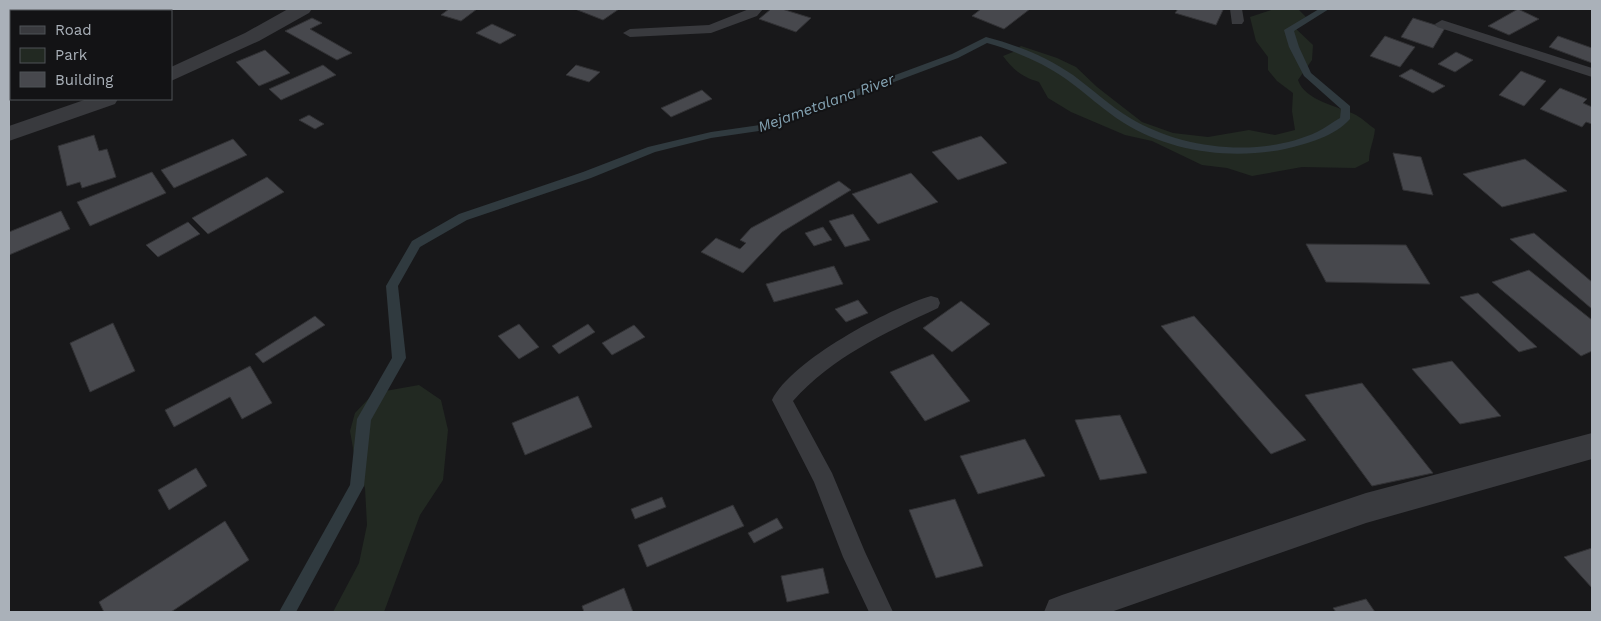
<svg xmlns="http://www.w3.org/2000/svg" width="1601" height="621" viewBox="0 0 1601 621" font-family="'Work Sans',sans-serif">
	<rect width="100%" height="100%" fill="#18181a"/>
	<path fill="#222922" d="M 1274,9 L 1298,9 L 1308,19 L 1293,26 L 1313,45 L 1312,60 L 1298,80 C 1305,101 1338,106 1356,115 C 1363,119 1369,125 1375,129 C 1374,141 1369,149 1369,161 L 1355,168 L 1302,167 L 1252,176 L 1227,168 L 1202,165 L 1152,141 L 1125,135 L 1071,112 L 1048,98 L 1039,82 C 1022,77 1013,70 1003,56 L 1013,52 L 1021,46 L 1057,58 L 1076,67 L 1097,87 L 1142,122 L 1173,133 L 1208,137 L 1249,130 L 1275,135 L 1295,130 L 1292,111 L 1293,93 L 1277,81 L 1268,70 L 1268,57 L 1256,41 L 1250,17 Z
		M 419,385 L 441,400 L 448,430 L 443,480 L 420,515 L 384,612 L 333,612 L 359,563 L 367,525 L 365,488 L 354,454 L 350,431 L 355,413 L 374,393 Z"/>
	<g fill="none" stroke-linecap="round" stroke-linejoin="round">
		<path fill="#303a3f" fill-rule="evenodd" d="M 1319,9 L 1329,9 L 1294,31 L 1299,47 L 1311,73 L 1350,106 L 1350,119 C 1335,136 1307,144 1285,149 C 1232,160 1170,152 1124,123 C 1103,110 1086,93 1066,79 C 1042,62 1015,51 987,43 L 958,58 L 766,130 L 711,138 L 655,152 L 591,178 L 467,220 L 420,247 L 398,286 L 406,358 L 371,420 L 364,486 L 296,612 L 279,612 L 350,485 L 357,419 L 392,358 L 386,286 L 412,241 L 459,214 L 583,172 L 648,147 L 711,132 L 760,125 L 952,54 L 986,37 C 1017,45 1047,57 1073,75 C 1092,89 1110,106 1130,118 C 1183,150 1261,158 1317,132 C 1325,128 1333,122 1340,118 L 1341,109 L 1304,76 L 1289,47 L 1284,30 Z"/>
	</g>
	<path fill="#47484d" stroke="#323235" d="M 9,9 L 33,9 L 26,11 L 11,11 L 11,16 L 9,17 Z
		M 449,9 L 477,9 L 461,21 L 441,15 Z
		M 575,9 L 619,9 L 603,20 Z
		M 771,9 L 782,9 L 811,18 L 796,32 L 759,19 Z
		M 981,9 L 1030,9 L 1004,29 L 972,16 Z
		M 1178,9 L 1219,9 L 1223,10 L 1216,25 L 1175,13 Z
		M 1518,9 L 1539,19 L 1509,35 L 1488,26 Z
		M 312,18 L 322,23 L 310,29 L 352,53 L 337,60 L 285,31 Z
		M 1413,18 L 1445,28 L 1433,48 L 1401,37 Z
		M 492,24 L 516,35 L 500,44 L 476,33 Z
		M 1385,36 L 1415,47 L 1400,67 L 1370,56 Z
		M 1558,36 L 1592,48 L 1592,63 L 1549,47 Z
		M 265,50 L 290,73 L 259,86 L 236,62 Z
		M 1456,52 L 1473,60 L 1455,72 L 1438,64 Z
		M 323,65 L 336,75 L 281,100 L 269,89 Z
		M 576,65 L 600,72 L 589,82 L 566,75 Z
		M 1411,69 L 1445,86 L 1433,93 L 1399,76 Z
		M 1521,71 L 1546,81 L 1524,106 L 1499,95 Z
		M 1560,88 L 1587,99 L 1583,103 L 1592,107 L 1592,124 L 1586,122 L 1582,127 L 1540,109 Z
		M 702,90 L 712,99 L 671,117 L 661,108 Z
		M 309,115 L 324,124 L 315,129 L 299,120 Z
		M 94,135 L 99,151 L 107,149 L 116,177 L 82,188 L 80,182 L 67,186 L 58,146 Z
		M 981,136 L 1007,163 L 958,180 L 932,152 Z
		M 233,139 L 247,155 L 174,188 L 161,170 Z
		M 1393,153 L 1421,157 L 1433,195 L 1403,190 Z
		M 1525,159 L 1567,191 L 1502,207 L 1463,174 Z
		M 152,172 L 166,193 L 90,226 L 77,202 Z
		M 911,173 L 938,202 L 878,224 L 852,194 Z
		M 267,177 L 284,192 L 208,234 L 192,218 Z
		M 839,181 L 851,190 L 782,232 L 743,273 L 701,252 L 716,238 L 740,249 L 746,243 L 740,240 L 751,228 Z
		M 61,211 L 70,229 L 9,255 L 9,232 Z
		M 853,214 L 870,240 L 845,247 L 829,221 Z
		M 188,222 L 200,234 L 158,257 L 146,245 Z
		M 823,227 L 832,240 L 814,246 L 805,233 Z
		M 1534,233 L 1592,282 L 1592,309 L 1510,239 Z
		M 1306,244 L 1406,245 L 1430,284 L 1326,282 Z
		M 834,266 L 843,284 L 774,302 L 766,284 Z
		M 1529,270 L 1592,320 L 1592,351 L 1581,356 L 1492,282 Z
		M 1478,293 L 1537,347 L 1519,352 L 1460,297 Z
		M 858,300 L 868,313 L 846,322 L 835,309 Z
		M 961,301 L 990,324 L 952,352 L 923,328 Z
		M 315,316 L 325,325 L 263,363 L 255,354 Z
		M 1194,316 L 1306,440 L 1271,454 L 1161,326 Z
		M 113,323 L 135,371 L 90,392 L 70,343 Z
		M 519,324 L 539,347 L 519,359 L 498,336 Z
		M 588,324 L 595,332 L 559,354 L 552,346 Z
		M 634,325 L 645,337 L 612,355 L 602,343 Z
		M 933,354 L 970,401 L 925,421 L 890,372 Z
		M 1452,361 L 1501,416 L 1460,424 L 1412,369 Z
		M 250,366 L 272,403 L 242,419 L 230,397 L 174,427 L 165,410 Z
		M 1362,383 L 1433,473 L 1372,486 L 1305,395 Z
		M 578,396 L 592,427 L 525,455 L 512,423 Z
		M 1120,415 L 1147,473 L 1100,480 L 1075,420 Z
		M 1025,439 L 1045,476 L 978,494 L 960,456 Z
		M 196,468 L 207,486 L 169,510 L 158,490 Z
		M 662,497 L 666,507 L 635,519 L 631,509 Z
		M 955,499 L 983,566 L 936,578 L 909,510 Z
		M 733,505 L 744,526 L 647,567 L 638,545 Z
		M 777,518 L 783,528 L 754,543 L 748,533 Z
		M 225,521 L 249,560 L 171,612 L 104,612 L 99,602 Z
		M 1592,548 L 1592,588 L 1564,557 Z
		M 823,568 L 829,593 L 787,602 L 781,576 Z
		M 624,588 L 633,612 L 584,612 L 582,606 Z
		M 1366,599 L 1375,612 L 1336,612 L 1333,608 Z"/>
	<g fill="none" stroke-linecap="round" stroke-linejoin="round">
		<path fill="#393a3e" fill-rule="evenodd" d="M 749,9 L 763,9 L 757,16 L 711,33 L 630,37 L 623,33 L 630,29 L 709,25 Z
			M 1230,9 L 1242,9 L 1244,21 L 1242,24 L 1232,24 Z
			M 1442,20 L 1592,68 L 1592,77 L 1437,27 L 1435,24 Z
			M 931,296 L 938,298 L 940,303 L 938,308 C 885,333 832,357 793,401 L 832,473 L 865,552 L 893,612 L 869,612 L 843,557 L 814,482 L 772,400 C 792,360 888,309 931,296 Z"/>
		<path fill="#393a3e" fill-rule="evenodd" d="M 288,9 L 312,9 L 309,13 L 259,41 L 171,81 L 171,67 L 245,33 Z
			M 87,99 L 118,99 L 115,104 L 9,141 L 9,126 Z
			M 1592,433 L 1592,459 L 1366,523 L 1111,612 L 1044,612 L 1049,600 L 1062,595 L 1366,493 Z"/>
	</g>
	<g text-anchor="middle" dominant-baseline="central" stroke-width="4" stroke-linejoin="round" paint-order="stroke">
		<g font-size="15" font-style="italic" fill="#83a2b2" stroke="#131315">
			<text transform="translate(826 103) rotate(-20)">Mejametalana River</text>
		</g>
	</g>
	<rect width="1601" height="621" fill="none" stroke="#aab1b9" stroke-width="20"/>
	<rect x="10" y="10" width="162" height="90" fill="#131315" stroke="#4f5257"/>
	<rect x="20" y="26" width="25" height="8" fill="#393a3e" stroke="#4f5257"/>
	<text x="55" y="35" font-size="15" fill="#aab1b9">Road</text>
	<rect x="20" y="48" width="25" height="15" fill="#222922" stroke="#4f5257"/>
	<text x="55" y="60" font-size="15" fill="#aab1b9">Park</text>
	<rect x="20" y="72" width="25" height="15" fill="#47484d" stroke="#4f5257"/>
	<text x="55" y="85" font-size="15" fill="#aab1b9">Building</text>
</svg>
